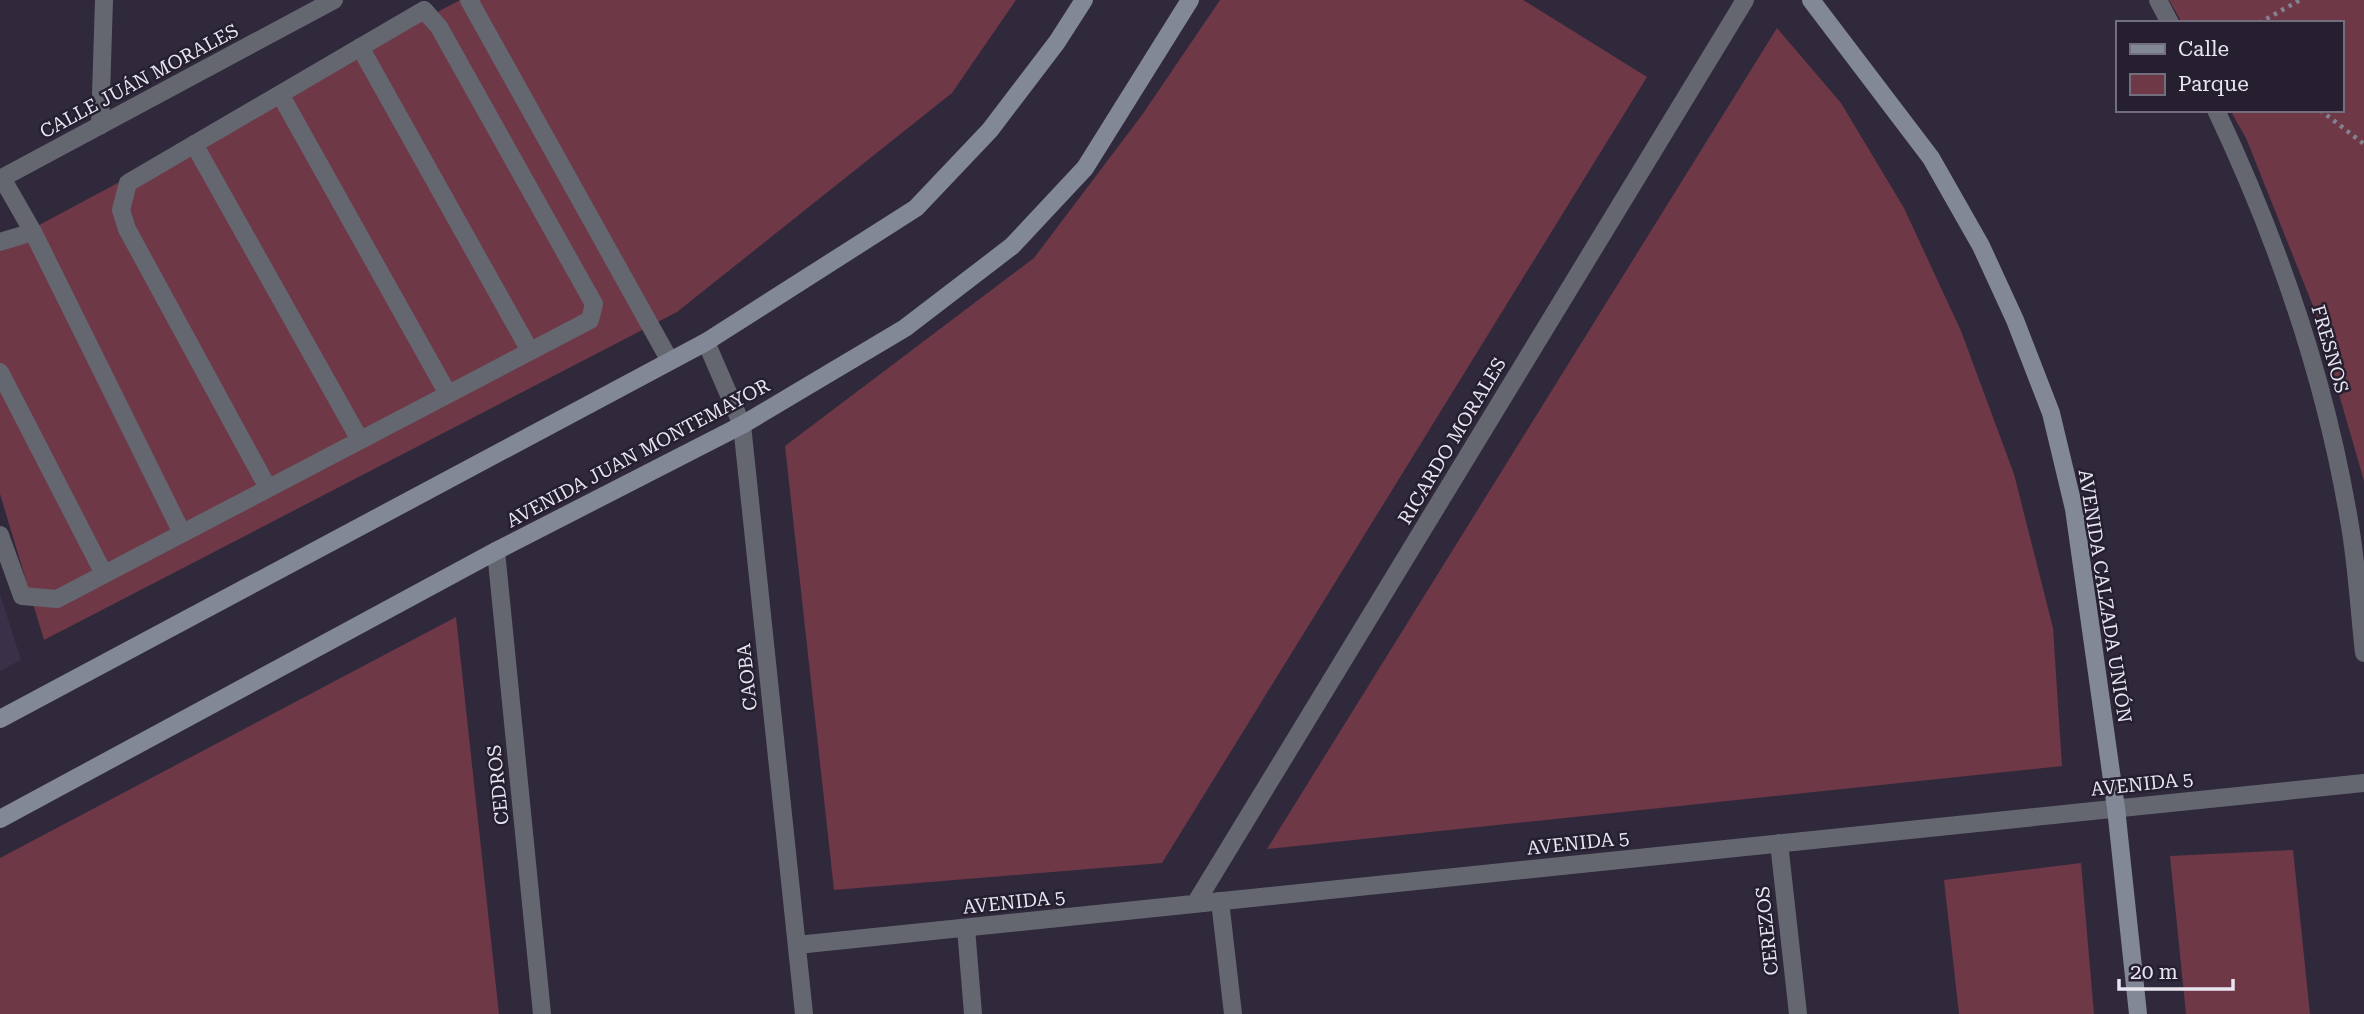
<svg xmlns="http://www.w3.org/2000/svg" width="2364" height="1014" viewBox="0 0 2364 1014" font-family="'Roboto Serif',serif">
	<rect width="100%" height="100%" fill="#2f293b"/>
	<path fill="#393148" d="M 0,594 L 21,660 L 0,671 Z"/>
	<path fill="#6e3847" d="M 460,0 L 1016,0 L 952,93 L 677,312 L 44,640 L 0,494 L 0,246 Z
		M 1220,0 L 1523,0 L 1647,77 L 1162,863 L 834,890 L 785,446 L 1034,258 L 1142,115 Z
		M 2169,0 L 2364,0 L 2364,481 L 2315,311 L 2246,138 L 2230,110 L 2341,110 L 2341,23 L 2182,23 Z
		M 1777,28 L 1841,103 L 1904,208 L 1961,331 L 2014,474 L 2053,628 L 2062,766 L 1267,849 Z
		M 456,617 L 499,1014 L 0,1014 L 0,858 Z
		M 2293,850 L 2310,1014 L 2186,1014 L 2170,856 Z
		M 2081,863 L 2094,1014 L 1959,1014 L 1944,880 Z"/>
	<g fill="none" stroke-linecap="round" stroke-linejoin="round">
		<path stroke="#858190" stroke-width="4.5" stroke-dasharray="3.5 5" stroke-linecap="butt" d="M 2259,23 L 2300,0
			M 2320,110 L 2364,144"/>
		<path stroke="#646770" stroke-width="18" d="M 469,0 L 670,361
			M 360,47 L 530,351
			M 280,94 L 448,394
			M 194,144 L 360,440
			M 2,178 L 33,232
			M 0,242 L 33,232 L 182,533
			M 0,372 L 104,574
			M 0,535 L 22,596 L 57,599 L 590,320 L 594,304 L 439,27 L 424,10 L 128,183 L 121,210 L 127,229 L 268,488
			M 1220,901 L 1233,1014
			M 966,928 L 973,1014"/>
		<path stroke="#646770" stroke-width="18" d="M 2158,0 L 2170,23
			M 2216,110 C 2278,241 2325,378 2349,520 C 2357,564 2359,609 2364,653
			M 100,126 L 104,0
			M 0,179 L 334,0
			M 706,342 L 742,425 L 804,1014
			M 496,551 L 542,1014
			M 1779,843 L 1798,1014
			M 1195,904 L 1745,0
			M 797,945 L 2364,783"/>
		<path stroke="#828896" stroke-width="18" d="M 1811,0 L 1931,158 L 1981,246 L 2015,320 L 2051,413 L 2074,509 L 2116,808 L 2138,1014
			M 0,719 L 706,342 L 916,208 L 990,130 L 1057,42 L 1084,0
			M 0,819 L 496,551 L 742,425 L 905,328 L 1012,246 L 1085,168 L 1190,0"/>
	</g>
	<g text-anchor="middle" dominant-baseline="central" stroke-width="5" stroke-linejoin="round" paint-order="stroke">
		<g font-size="19" fill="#e8e5f1" stroke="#251f30">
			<text transform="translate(139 81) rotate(-28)">CALLE JUÁN MORALES</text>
			<text transform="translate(2330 349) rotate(74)">FRESNOS</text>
			<text transform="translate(1452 441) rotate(-59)">RICARDO MORALES</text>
			<text transform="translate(638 453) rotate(-28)">AVENIDA JUAN MONTEMAYOR</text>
			<text transform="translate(2105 596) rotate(81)">AVENIDA CALZADA UNIÓN</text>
			<text transform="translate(747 677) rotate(-96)">CAOBA</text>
			<text transform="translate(2142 784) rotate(-6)">AVENIDA 5</text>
			<text transform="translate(498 785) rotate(-96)">CEDROS</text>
			<text transform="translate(1578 843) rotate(-6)">AVENIDA 5</text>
			<text transform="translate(1014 902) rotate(-6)">AVENIDA 5</text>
			<text transform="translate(1767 931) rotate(-96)">CEREZOS</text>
		</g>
	</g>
	<rect x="2116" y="21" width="228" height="91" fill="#251f30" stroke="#736e7d" stroke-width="2"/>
	<rect x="2130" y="44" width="35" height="10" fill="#828896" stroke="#736e7d" stroke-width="2"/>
	<text x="2178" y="56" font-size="21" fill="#e8e5f1">Calle</text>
	<rect x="2130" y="74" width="35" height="21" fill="#6e3847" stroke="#736e7d" stroke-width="2"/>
	<text x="2178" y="91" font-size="21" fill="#e8e5f1">Parque</text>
	<path d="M2119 979v10h114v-10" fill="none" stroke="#e8e5f1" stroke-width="3.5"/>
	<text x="2130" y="979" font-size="21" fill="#e8e5f1" stroke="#251f30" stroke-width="5" paint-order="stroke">20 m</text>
</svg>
